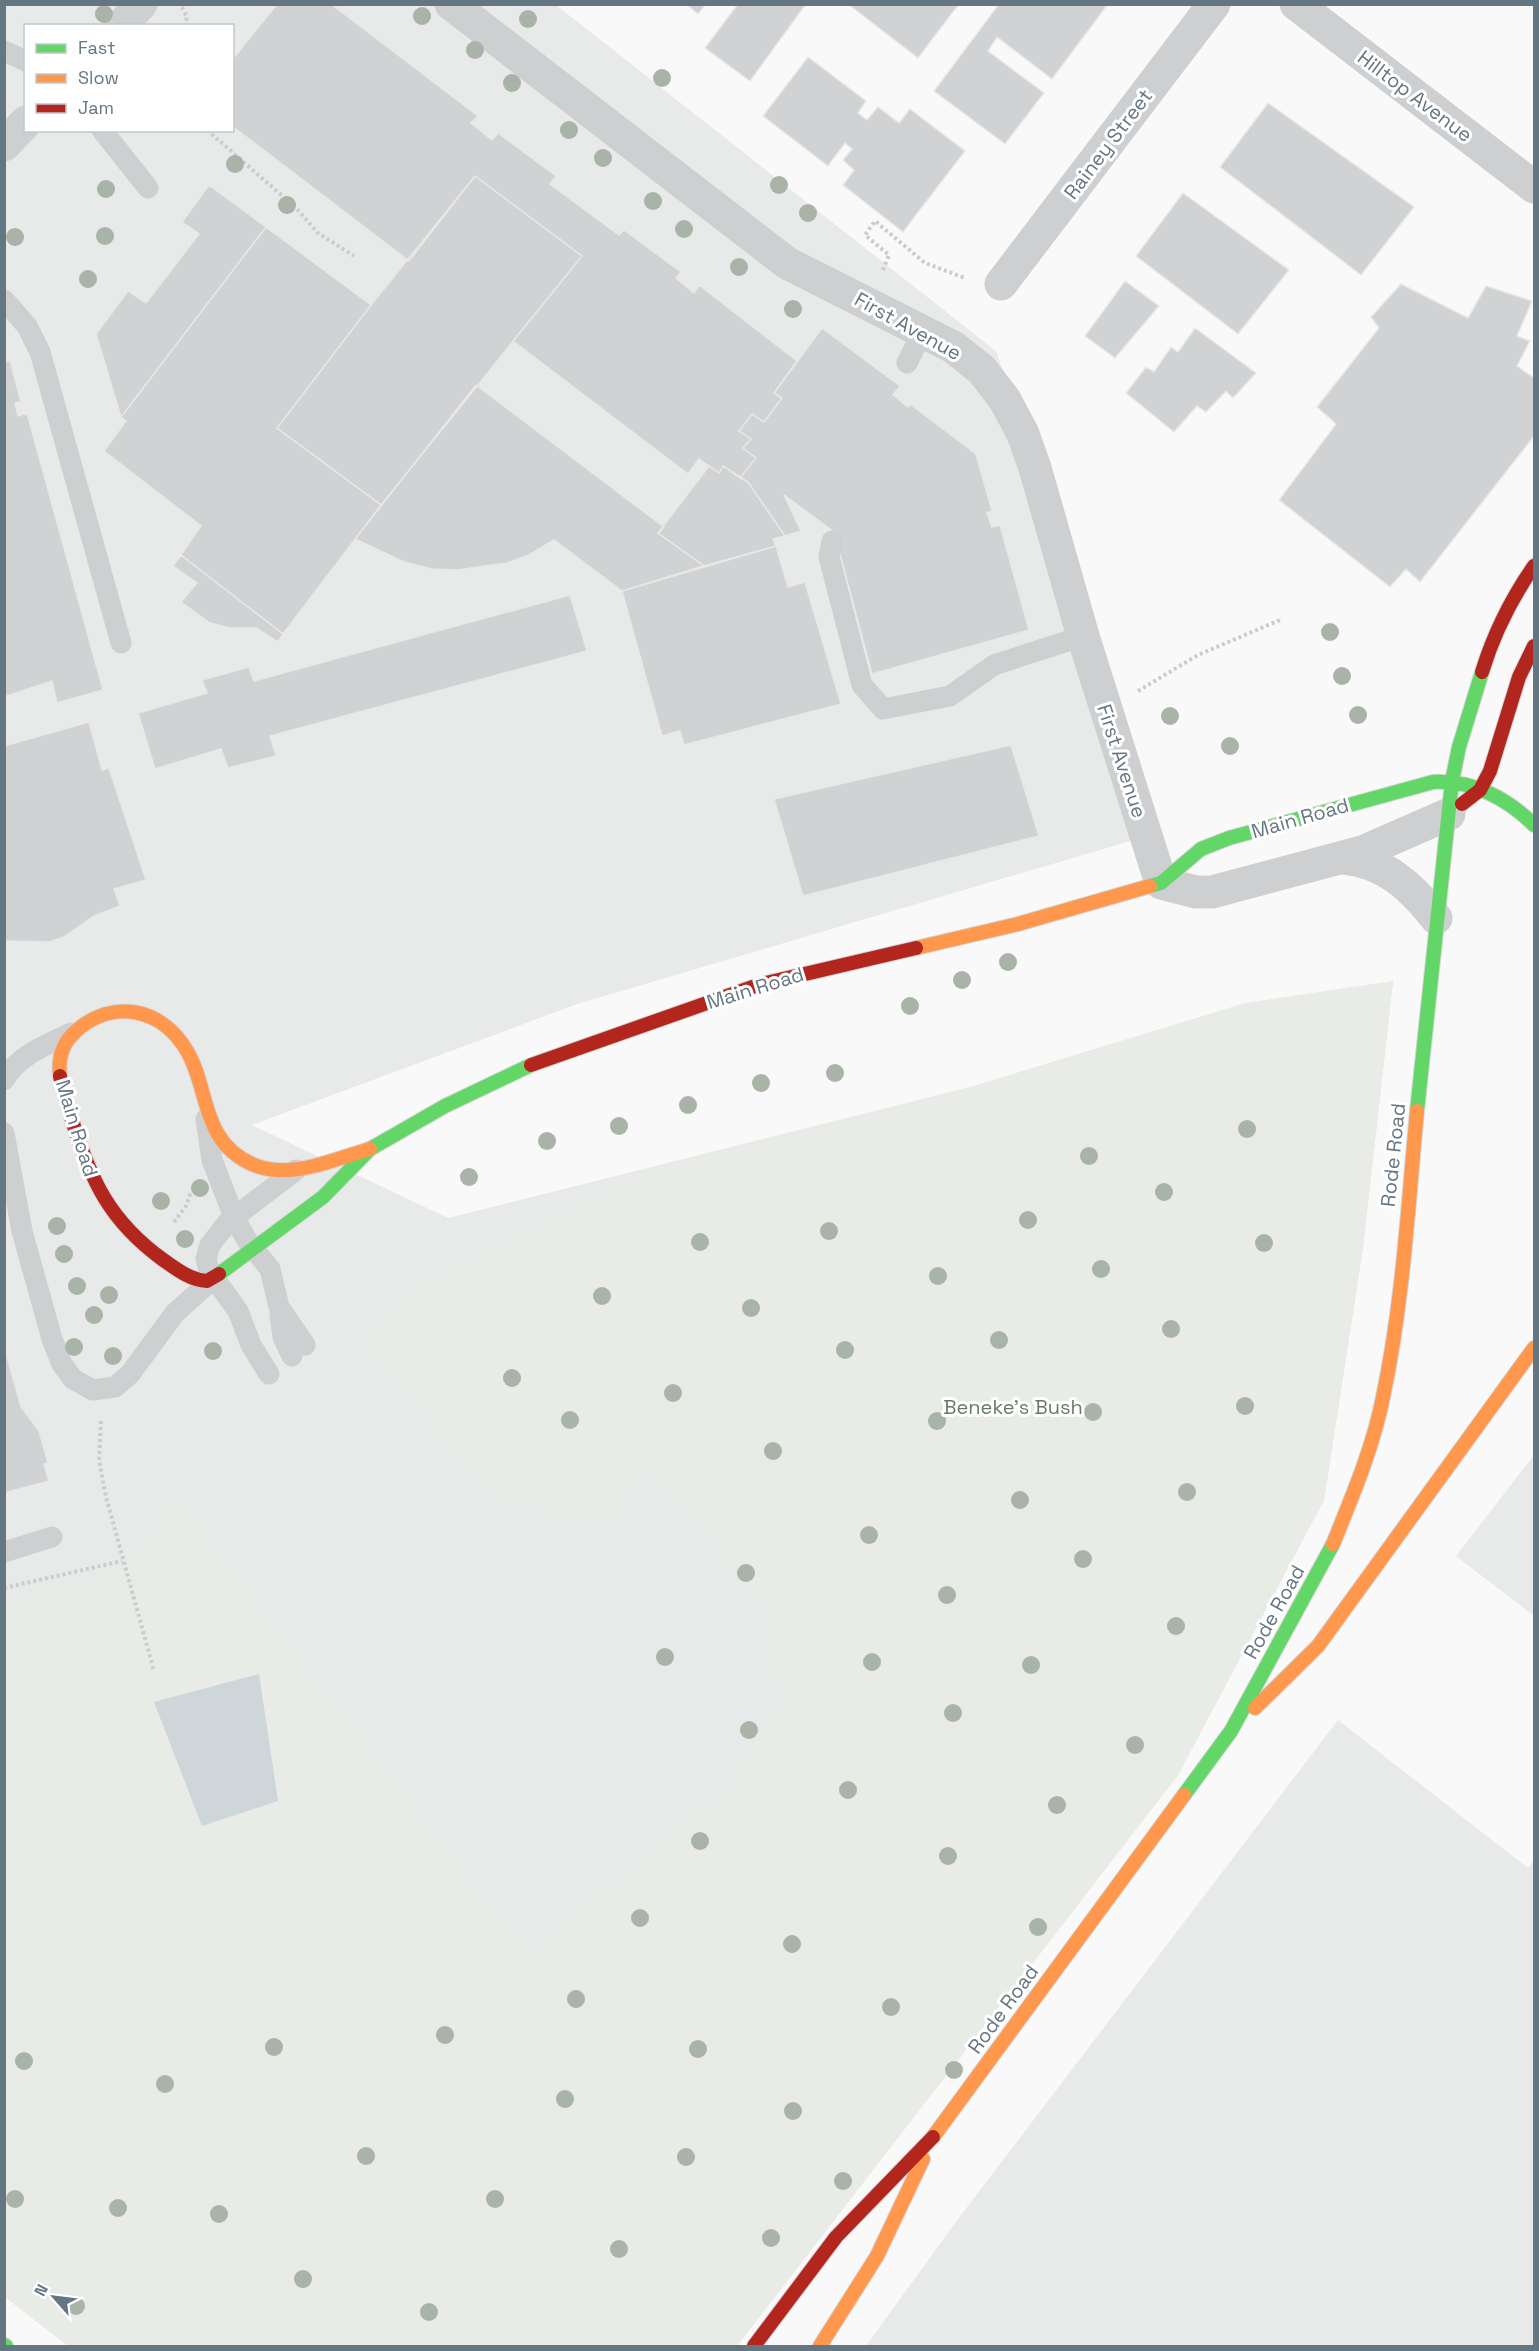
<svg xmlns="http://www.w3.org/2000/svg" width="1539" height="2351" viewBox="0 0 1539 2351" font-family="'Space Grotesk',sans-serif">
	<rect width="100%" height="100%" fill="#f9f9f9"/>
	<path fill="#e8e9e9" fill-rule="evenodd" d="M 4,5 L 556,5 L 996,351 L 1161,832 L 577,1004 L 252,1125 L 448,1218 L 1393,981 L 1363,1248 L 1324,1500 L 1178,1775 L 737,2346 L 68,2346 L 5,2297 ZM 26,26 L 232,26 L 232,130 L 26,130 Z
		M 1534,1455 L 1534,1616 L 1456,1556 Z
		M 1338,1720 L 1528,1868 L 1534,1860 L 1534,2346 L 866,2346 L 955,2223 Z"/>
	<path fill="#e8ebe6" d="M 1393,981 L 1363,1248 L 1324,1500 L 1178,1775 L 737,2346 L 68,2346 L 5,2297 L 4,1600 L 124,1569 L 177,1499 L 527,1953 L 720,1796 L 782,1709 L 767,1609 L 649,1465 L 604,1527 L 498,1499 L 366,1349 L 408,1291 L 643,1173 L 895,1110 L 1245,1003 Z"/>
	<path fill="#ced6d9" d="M 259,1674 L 278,1801 L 202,1826 L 154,1702 Z"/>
	<path fill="#d0d2d3" stroke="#e8e8e8" stroke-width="1.5" d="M 277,4 L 331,4 L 478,116 L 471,123 L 492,140 L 498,133 L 556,176 L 550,184 L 619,235 L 624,230 L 681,272 L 676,278 L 694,293 L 699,285 L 797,361 L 774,393 L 782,398 L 764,422 L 752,414 L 739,431 L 751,439 L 743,448 L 756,458 L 740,478 L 723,466 L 719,473 L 699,459 L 688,474 L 513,341 L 582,256 L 475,176 L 409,261 L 232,126 L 232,60 Z
		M 686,4 L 706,4 L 698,14 Z
		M 738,4 L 806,4 L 750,81 L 705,48 Z
		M 848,4 L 959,4 L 918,58 Z
		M 999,4 L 1108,4 L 1052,79 L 997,37 L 988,51 L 1044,93 L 1005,144 L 934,91 Z
		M 808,57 L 866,101 L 858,113 L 867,120 L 878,107 L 899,123 L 910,109 L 965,151 L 903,232 L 843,185 L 854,170 L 843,160 L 852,149 L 845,143 L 828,166 L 763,116 Z
		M 1268,103 L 1414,207 L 1361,275 L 1220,167 Z
		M 475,176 L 582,256 L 381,505 L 277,428 L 371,305 Z
		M 209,185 L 266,227 L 121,417 L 96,334 L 128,291 L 146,303 L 199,234 L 182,222 Z
		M 1183,193 L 1289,270 L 1238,334 L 1136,256 Z
		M 266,227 L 371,305 L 277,428 L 381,505 L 283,634 L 181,555 L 201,526 L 104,451 L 126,421 L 121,417 Z
		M 1125,281 L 1159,306 L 1115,358 L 1085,336 Z
		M 1401,284 L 1468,318 L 1486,286 L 1532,301 L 1517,336 L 1530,341 L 1517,366 L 1534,378 L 1534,436 L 1420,582 L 1406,569 L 1390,587 L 1279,500 L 1336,424 L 1317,407 L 1379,328 L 1371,317 Z
		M 822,328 L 900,386 L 893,395 L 908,407 L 910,404 L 976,454 L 992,511 L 987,513 L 992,527 L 1000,525 L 1029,630 L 872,674 L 834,532 L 784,495 L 801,531 L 785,536 L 748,482 L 740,478 L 756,458 L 743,448 L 751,439 L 739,431 L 752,414 L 764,422 L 782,398 L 774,393 Z
		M 1195,328 L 1256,373 L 1233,398 L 1226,391 L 1206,412 L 1197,406 L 1174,432 L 1126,393 L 1146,367 L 1154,372 L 1171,347 L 1178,352 Z
		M 10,360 L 21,402 L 15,403 L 18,416 L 27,413 L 103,690 L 57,703 L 52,681 L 4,697 L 4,362 Z
		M 476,385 L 664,527 L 658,533 L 704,566 L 622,591 L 554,540 L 529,555 L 507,563 L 457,570 L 431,569 L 404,562 L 355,539 Z
		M 709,466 L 719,473 L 723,466 L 748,482 L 785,536 L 773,539 L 776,546 L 704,566 L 658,533 Z
		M 776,546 L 788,587 L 805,582 L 841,704 L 684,745 L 680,731 L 662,736 L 622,591 Z
		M 181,555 L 283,634 L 278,642 L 256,628 L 231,628 L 210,623 L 181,602 L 197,583 L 173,566 Z
		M 570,595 L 587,651 L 270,736 L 276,756 L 228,768 L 221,749 L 155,769 L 138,713 L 207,693 L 202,680 L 249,667 L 254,681 Z
		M 89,722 L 102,770 L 109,768 L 146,880 L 114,889 L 120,906 L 94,916 L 64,937 L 49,942 L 4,941 L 4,746 Z
		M 1011,745 L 1039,836 L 803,896 L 774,799 Z
		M 4,1346 L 21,1407 L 39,1431 L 48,1463 L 44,1464 L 49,1481 L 4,1493 Z"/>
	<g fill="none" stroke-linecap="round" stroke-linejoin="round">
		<defs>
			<path id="fast" d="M 1150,886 L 1161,883 L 1201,849 L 1229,838 L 1433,782 C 1472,780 1507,798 1534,825
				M 1417,1111 L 1452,781 L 1459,747 L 1482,672
				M 219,1274 L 323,1197 L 370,1149 L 445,1106 L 531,1065
				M 1184,1795 L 1231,1731 L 1333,1544
				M 4,2345 L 6,2346"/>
			<path id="slow" d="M 916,948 L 1018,924 L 1150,886
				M 60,1076 C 58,1059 62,1043 76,1031 C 113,998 162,1008 187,1051 C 210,1090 200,1142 254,1165 C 292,1180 334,1159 370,1149
				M 1333,1544 C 1352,1497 1373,1448 1383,1397 C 1403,1303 1408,1206 1417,1111
				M 1255,1708 L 1318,1646 L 1534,1348
				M 933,2137 L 1184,1795
				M 820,2346 L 877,2256 L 923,2159"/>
			<path id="jam" d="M 1482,672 C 1494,633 1511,599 1534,566
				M 1462,804 L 1480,790 L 1490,771 L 1519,677 L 1534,646
				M 531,1065 L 758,985 L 916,948
				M 60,1076 C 63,1091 68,1106 72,1120 C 91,1181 110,1221 162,1259 C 176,1269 190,1280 207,1281 L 219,1274
				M 754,2346 L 836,2237 L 933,2137"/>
		</defs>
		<use href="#fast" stroke="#d5d6d7" stroke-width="16"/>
		<use href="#slow" stroke="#d5d6d7" stroke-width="16"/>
		<use href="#jam" stroke="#d5d6d7" stroke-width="16"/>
		<path stroke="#cbcccd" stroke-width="4" stroke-dasharray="3 3" stroke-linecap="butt" d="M 182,7 L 187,17 L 185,26
			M 207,130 L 296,208 L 318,233 L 354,256
			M 883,270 L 889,255 L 865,235 L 875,221 L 925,263 L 965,278
			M 1138,691 L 1198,655 L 1280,620
			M 174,1222 L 186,1206 L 191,1192
			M 101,1421 L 99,1460 L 106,1497 L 154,1671
			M 4,1588 L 122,1561"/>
		<path stroke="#cecfd0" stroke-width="21" d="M 4,51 L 26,61
			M 102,130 L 148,188
			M 4,300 L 27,326 L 40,352 L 121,643
			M 907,363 L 923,331
			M 832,541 L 829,557 L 862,685 L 883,709 L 950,696 L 994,665 L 1083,636
			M 4,1080 C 18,1055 47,1045 71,1033
			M 206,1119 L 212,1160 L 234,1217 L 248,1242 L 270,1269 L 279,1307 L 305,1345
			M 4,1133 L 22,1231 L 52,1339 L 62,1364 L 73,1379 L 93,1390 L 115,1387 L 130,1374 L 175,1313 L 214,1278
			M 280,1315 L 283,1337 L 292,1356
			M 269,1374 L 251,1345 L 238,1311 L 209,1271 L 206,1259 L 210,1245 L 228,1222 L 296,1170
			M 4,1552 L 52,1537"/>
		<path stroke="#cecfd0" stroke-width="33" d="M 451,4 L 787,263 L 953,347 L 982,370 L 1005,400 L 1023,434 L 1035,468 L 1083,636 L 1161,883 L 1196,892 L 1212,892 L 1362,852 L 1449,814
			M 1296,4 L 1534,187
			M 121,26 L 141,4
			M 4,145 L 26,122
			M 1001,284 L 1214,4
			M 1344,858 C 1385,862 1412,887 1436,918"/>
		<use href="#fast" stroke="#63d668" stroke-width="14"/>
		<use href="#slow" stroke="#ff974d" stroke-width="14"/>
		<use href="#jam" stroke="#b3261e" stroke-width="14"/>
	</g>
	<g fill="#a9b3a7">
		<circle cx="104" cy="14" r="9"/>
		<circle cx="422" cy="16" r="9"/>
		<circle cx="528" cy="19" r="9"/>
		<circle cx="475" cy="50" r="9"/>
		<circle cx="662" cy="78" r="9"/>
		<circle cx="512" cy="83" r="9"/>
		<circle cx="569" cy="130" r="9"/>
		<circle cx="603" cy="158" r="9"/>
		<circle cx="235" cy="164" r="9"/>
		<circle cx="779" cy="185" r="9"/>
		<circle cx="106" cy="189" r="9"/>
		<circle cx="653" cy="201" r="9"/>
		<circle cx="287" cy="205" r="9"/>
		<circle cx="808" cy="213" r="9"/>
		<circle cx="684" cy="229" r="9"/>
		<circle cx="105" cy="236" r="9"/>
		<circle cx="15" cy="237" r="9"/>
		<circle cx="739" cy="267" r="9"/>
		<circle cx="88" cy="279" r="9"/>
		<circle cx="793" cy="309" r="9"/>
		<circle cx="1330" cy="632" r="9"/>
		<circle cx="1342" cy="676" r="9"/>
		<circle cx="1358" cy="715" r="9"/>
		<circle cx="1170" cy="716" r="9"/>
		<circle cx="1230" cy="746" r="9"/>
		<circle cx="1008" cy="962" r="9"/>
		<circle cx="962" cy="980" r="9"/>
		<circle cx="910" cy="1006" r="9"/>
		<circle cx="835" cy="1073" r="9"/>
		<circle cx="761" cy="1083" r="9"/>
		<circle cx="688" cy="1105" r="9"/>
		<circle cx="619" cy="1126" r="9"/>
		<circle cx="1247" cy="1129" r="9"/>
		<circle cx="547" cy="1141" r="9"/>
		<circle cx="1089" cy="1156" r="9"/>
		<circle cx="469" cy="1177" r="9"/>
		<circle cx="200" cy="1188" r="9"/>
		<circle cx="1164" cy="1192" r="9"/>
		<circle cx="161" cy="1201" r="9"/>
		<circle cx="1028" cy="1220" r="9"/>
		<circle cx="57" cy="1226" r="9"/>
		<circle cx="829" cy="1231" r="9"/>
		<circle cx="185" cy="1239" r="9"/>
		<circle cx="700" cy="1242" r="9"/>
		<circle cx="1264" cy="1243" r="9"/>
		<circle cx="64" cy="1254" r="9"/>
		<circle cx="1101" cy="1269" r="9"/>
		<circle cx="938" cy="1276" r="9"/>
		<circle cx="77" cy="1286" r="9"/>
		<circle cx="109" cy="1295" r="9"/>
		<circle cx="602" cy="1296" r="9"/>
		<circle cx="751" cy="1308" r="9"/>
		<circle cx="94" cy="1315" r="9"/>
		<circle cx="1171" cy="1329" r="9"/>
		<circle cx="999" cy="1340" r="9"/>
		<circle cx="74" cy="1347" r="9"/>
		<circle cx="845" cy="1350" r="9"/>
		<circle cx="213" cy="1351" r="9"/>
		<circle cx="113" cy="1356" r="9"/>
		<circle cx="512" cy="1378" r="9"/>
		<circle cx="673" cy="1393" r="9"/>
		<circle cx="1245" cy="1406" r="9"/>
		<circle cx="1093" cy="1412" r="9"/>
		<circle cx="570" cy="1420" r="9"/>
		<circle cx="937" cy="1421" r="9"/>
		<circle cx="773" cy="1451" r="9"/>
		<circle cx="1187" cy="1492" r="9"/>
		<circle cx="1020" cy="1500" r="9"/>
		<circle cx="869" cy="1535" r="9"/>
		<circle cx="1083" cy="1559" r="9"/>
		<circle cx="746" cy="1573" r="9"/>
		<circle cx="947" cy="1595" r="9"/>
		<circle cx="1176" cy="1626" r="9"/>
		<circle cx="665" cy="1657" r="9"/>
		<circle cx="872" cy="1662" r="9"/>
		<circle cx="1031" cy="1665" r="9"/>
		<circle cx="953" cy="1713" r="9"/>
		<circle cx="749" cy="1730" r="9"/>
		<circle cx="1135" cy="1745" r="9"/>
		<circle cx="848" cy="1790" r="9"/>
		<circle cx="1057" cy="1805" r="9"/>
		<circle cx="700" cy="1841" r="9"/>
		<circle cx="948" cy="1856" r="9"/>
		<circle cx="640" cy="1918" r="9"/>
		<circle cx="1038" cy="1927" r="9"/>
		<circle cx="792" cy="1944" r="9"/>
		<circle cx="576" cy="1999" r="9"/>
		<circle cx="891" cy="2007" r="9"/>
		<circle cx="445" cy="2035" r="9"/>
		<circle cx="274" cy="2047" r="9"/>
		<circle cx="698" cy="2049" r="9"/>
		<circle cx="24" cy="2061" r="9"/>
		<circle cx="954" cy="2070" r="9"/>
		<circle cx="165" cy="2084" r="9"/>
		<circle cx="565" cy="2099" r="9"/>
		<circle cx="793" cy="2111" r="9"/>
		<circle cx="366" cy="2156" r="9"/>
		<circle cx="686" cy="2157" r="9"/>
		<circle cx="843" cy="2181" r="9"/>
		<circle cx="15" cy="2199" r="9"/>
		<circle cx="495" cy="2199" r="9"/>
		<circle cx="118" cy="2208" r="9"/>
		<circle cx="219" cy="2214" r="9"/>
		<circle cx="771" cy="2238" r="9"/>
		<circle cx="619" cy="2249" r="9"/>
		<circle cx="303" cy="2279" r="9"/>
		<circle cx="76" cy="2306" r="9"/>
		<circle cx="429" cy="2312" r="9"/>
	</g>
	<g text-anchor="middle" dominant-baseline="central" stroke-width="6" stroke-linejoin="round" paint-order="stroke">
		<g font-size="20" fill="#657683" stroke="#fff">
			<text transform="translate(1415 96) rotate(37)">Hilltop Avenue</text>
			<text transform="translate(1108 144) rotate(-53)">Rainey Street</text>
			<text transform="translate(908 326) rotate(29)">First Avenue</text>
			<text transform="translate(1122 761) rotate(72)">First Avenue</text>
			<text transform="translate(1300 818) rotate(-16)">Main Road</text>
			<text transform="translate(755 988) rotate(-17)">Main Road</text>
			<text transform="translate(77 1128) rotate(73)">Main Road</text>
			<text transform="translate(1393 1155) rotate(-84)">Rode Road</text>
			<text transform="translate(1274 1612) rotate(-61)">Rode Road</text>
			<text transform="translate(1003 2009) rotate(-54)">Rode Road</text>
		</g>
		<g font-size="20" fill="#687a64" stroke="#fff">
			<text x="1013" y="1407">Beneke's Bush</text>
		</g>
	</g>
	<rect width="1539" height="2351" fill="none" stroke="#657683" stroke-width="12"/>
	<rect x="24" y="24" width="210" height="108" fill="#ffffff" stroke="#c1c8cd" stroke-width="1.5"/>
	<rect x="36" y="44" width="30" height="9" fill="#63d668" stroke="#c1c8cd" stroke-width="1.5"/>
	<text x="78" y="54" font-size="18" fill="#657683">Fast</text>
	<rect x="36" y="74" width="30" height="9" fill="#ff974d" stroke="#c1c8cd" stroke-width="1.5"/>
	<text x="78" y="84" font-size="18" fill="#657683">Slow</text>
	<rect x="36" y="104" width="30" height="9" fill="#b3261e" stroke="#c1c8cd" stroke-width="1.5"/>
	<text x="78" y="114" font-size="18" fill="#657683">Jam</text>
	<g transform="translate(54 2297) rotate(298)" stroke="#ffffff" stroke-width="4.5" paint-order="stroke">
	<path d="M0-4.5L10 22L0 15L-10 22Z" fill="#657683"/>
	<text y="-9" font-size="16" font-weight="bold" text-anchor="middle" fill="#657683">N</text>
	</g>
</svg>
